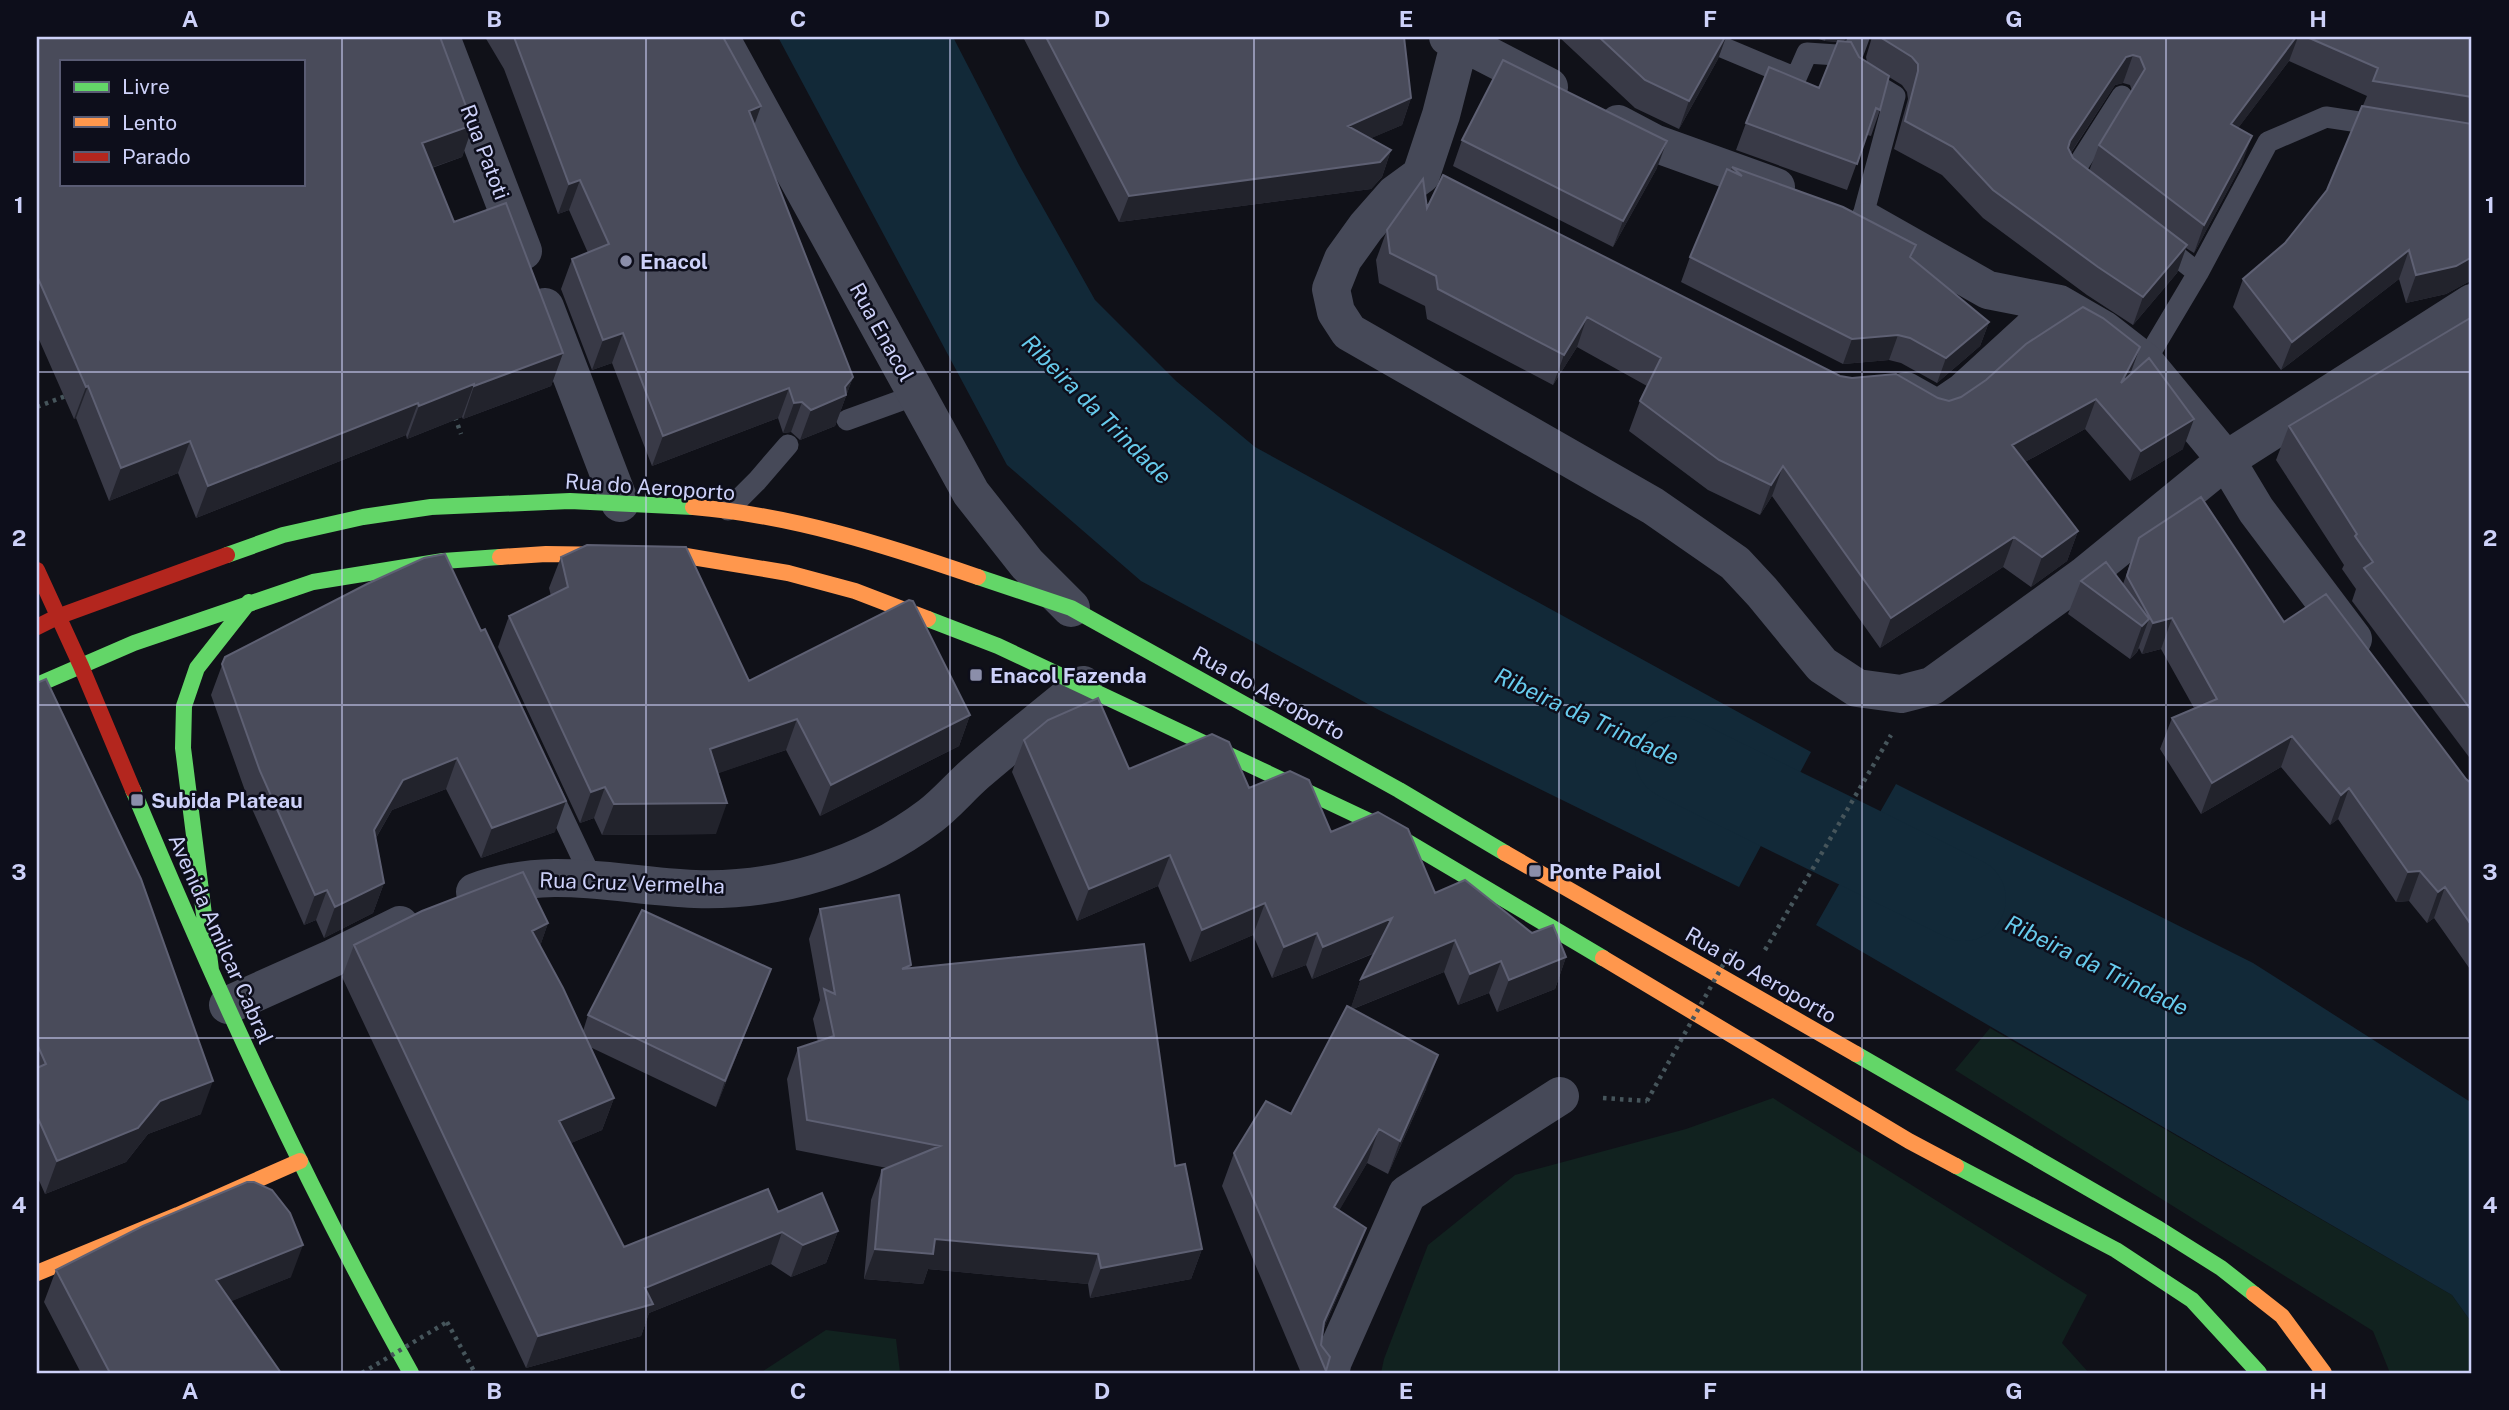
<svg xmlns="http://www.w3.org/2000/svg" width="2509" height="1410" viewBox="0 0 2509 1410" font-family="'Public Sans',sans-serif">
	<rect width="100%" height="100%" fill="#101118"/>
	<path fill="#11221f" d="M 1990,1028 L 2452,1295 L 2472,1323 L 2472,1373 L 2390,1373 L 2373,1331 L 1955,1070 Z
		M 1773,1098 L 2087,1295 L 2062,1343 L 2089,1373 L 1381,1373 L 1384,1359 L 1428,1245 L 1515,1175 L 1686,1129 Z
		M 826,1330 L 896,1339 L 900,1372 L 760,1373 Z"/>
	<path fill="#122938" d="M 778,37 L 953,37 L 1019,165 L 1095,300 L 1176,381 L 1255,447 L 1811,752 L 1739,887 L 1379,710 L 1141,581 L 1007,465 Z
		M 1896,784 L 2253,963 L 2472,1103 L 2472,1323 L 2452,1295 L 1816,925 Z"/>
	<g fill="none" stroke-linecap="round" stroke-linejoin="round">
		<path stroke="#122938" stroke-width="84" d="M 1677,758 L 1964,899"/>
		<path stroke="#46555b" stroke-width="4.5" stroke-dasharray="3.5 5" stroke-linecap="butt" d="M 37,407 L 68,395
			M 455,417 L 461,434
			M 1765,950 L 1891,735
			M 1603,1098 L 1647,1101
			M 447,1322 L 475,1373"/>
		<path stroke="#464958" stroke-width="21" d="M 1698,37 L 1796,78 L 1807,53 L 1852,56 L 1859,37
			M 1862,76 L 1895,96 L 1862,219
			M 2081,184 L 2071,176 L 2122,96
			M 2198,273 L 2268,142 L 2326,117 L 2385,126
			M 2145,362 L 2198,273 L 2160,243
			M 847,420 L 916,395
			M 728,510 L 757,481 L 788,445
			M 549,788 L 592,879"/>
		<path stroke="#464958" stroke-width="38" d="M 441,37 L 523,251
			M 720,37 L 971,493 L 1027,564 L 1071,608
			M 1448,37 L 1460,41 L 1549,87
			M 1461,37 L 1441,115 L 1421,175 L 1395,194 L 1366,227 L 1343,259 L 1331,289 L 1336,312 L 1349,332 L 1653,506 L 1735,563 L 1762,592 L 1822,665 L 1857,688 L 1901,694 L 1932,686 L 2084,576 L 2226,460 L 2472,303
			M 1618,124 L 1654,143 L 1776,187
			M 1868,222 L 1988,290 L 2059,304 L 2104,330 L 2145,362 L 2226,460 L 2256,510 L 2353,639
			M 545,307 L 620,503
			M 1906,391 L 1938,409 L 1963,392 L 2059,304
			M 475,892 C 552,864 617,886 695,889 C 778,892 864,866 930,816 C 946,804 960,787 976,773 C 1011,743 1047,714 1083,685
			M 228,1005 L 333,958 L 400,925
			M 1330,1373 L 1333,1361 L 1407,1194 L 1560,1096"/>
		<path stroke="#63d668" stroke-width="16" d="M 227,555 L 283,535 L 363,517 L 431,507 L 570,501 L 693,507
			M 978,577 L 1071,608 L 1399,790 L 1505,853
			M 928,619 L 998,646 L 1384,828 L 1603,958
			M 37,685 L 134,643 L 313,582 L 443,561 L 500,557
			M 133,790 C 216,988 306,1186 411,1373
			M 211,970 L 183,748 L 184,706 L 197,668 L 249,602
			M 1856,1054 L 2159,1229 L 2221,1268 L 2254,1294
			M 1956,1166 L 2116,1250 L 2192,1300 L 2259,1373"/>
		<path stroke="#ff974d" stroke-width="16" d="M 693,507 C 791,515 885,545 978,577
			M 500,557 L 546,554 L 686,556 L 788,573 L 855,591 L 928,619
			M 1505,853 L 1856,1054
			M 1603,958 L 1909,1141 L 1956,1166
			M 37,1273 L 178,1215 L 300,1161
			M 2254,1294 L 2282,1316 L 2324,1373"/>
		<path stroke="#b3261e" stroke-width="16" d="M 37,570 L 81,666 L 133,790
			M 37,627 L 57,617 L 227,555"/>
		<path stroke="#46555b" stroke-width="4.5" stroke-dasharray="3.5 5" stroke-linecap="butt" d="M 1647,1101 L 1733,947
			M 362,1373 L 447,1322"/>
	</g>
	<path fill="#393a47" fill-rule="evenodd" d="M 37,37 L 446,56 L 473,125 L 462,157 L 432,168 L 454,222 L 563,353 L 551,386 L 463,419 L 462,417 L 407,439 L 406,435 L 196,518 L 178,473 L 109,501 L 76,418 L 74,419 L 37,335 Z
		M 485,37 L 723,37 L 754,125 L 853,377 L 835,426 L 800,440 L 791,432 L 783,433 L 778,418 L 652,466 L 612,363 L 592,370 L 561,289 L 572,259 L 588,253 L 569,210 L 558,214 L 504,69 Z
		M 1023,37 L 1404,37 L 1411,98 L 1402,125 L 1371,138 L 1391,150 L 1382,177 L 1371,189 L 1119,222 Z
		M 1559,37 L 1726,37 L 1718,59 L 1679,129 L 1635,108 Z
		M 1812,37 L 1846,37 L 1843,42 L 1859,57 L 1867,62 L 1866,57 L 1872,37 L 2472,37 L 2472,282 L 2470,281 L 2446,294 L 2406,303 L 2399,279 L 2281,370 L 2233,307 L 2243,279 L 2285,243 L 2327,190 L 2367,96 L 2289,61 L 2238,128 L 2242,164 L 2194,253 L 2186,248 L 2177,273 L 2133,325 L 2087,295 L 1983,218 L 1942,175 L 1894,149 L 1908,99 L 1907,92 L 1902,85 L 1889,77 L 1880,110 L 1871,136 L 1867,135 L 1847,190 L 1736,150 L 1746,123 L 1819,88 L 1838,42 L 1825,41 ZM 2123,83 L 2130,85 L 2132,91 L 2099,145 L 2089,171 L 2073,158 L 2071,153 L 2115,85 Z
		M 1462,140 L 1657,168 L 1613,247 L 1453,166 Z
		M 1732,167 L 1916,245 L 1911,258 L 1989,322 L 1980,346 L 1937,383 L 1901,363 L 1889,360 L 1843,364 L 1681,282 L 1690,257 Z
		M 1427,208 L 1840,376 L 1949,401 L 2140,347 L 2130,375 L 2183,449 L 2130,481 L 2085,429 L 2025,462 L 2078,531 L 2067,561 L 2031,587 L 2003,567 L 1880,648 L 1772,496 L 1760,515 L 1708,490 L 1629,431 L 1640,401 L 1647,386 L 1577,347 L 1553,385 L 1427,319 L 1425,306 L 1379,283 L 1376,260 L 1387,230 Z
		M 2472,317 L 2472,761 L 2352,601 L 2356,589 L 2342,569 L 2344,565 L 2276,460 L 2289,426 Z
		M 2139,538 L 2284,622 L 2466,779 L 2472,784 L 2472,972 L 2434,918 L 2427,923 L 2409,901 L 2396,902 L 2338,819 L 2330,825 L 2281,767 L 2201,814 L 2160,749 L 2172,718 L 2194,708 L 2161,649 L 2142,654 L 2139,648 L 2137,652 L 2130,659 L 2068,614 L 2081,581 L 2123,584 Z
		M 561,557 L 749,681 L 970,715 L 959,746 L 820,816 L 786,750 L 718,773 L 716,834 L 602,835 L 594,818 L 580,823 L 498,647 L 509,616 L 551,596 L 549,588 Z
		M 367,584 L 555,832 L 481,858 L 446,789 L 392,810 L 376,838 L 384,883 L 373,913 L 324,938 L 316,920 L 304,925 L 249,802 L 211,695 L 225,657 Z
		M 37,683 L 201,1114 L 148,1134 L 126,1162 L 45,1194 L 37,1176 Z
		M 1024,740 L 1129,769 L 1249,788 L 1331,832 L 1435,893 L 1532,933 L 1566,957 L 1555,989 L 1497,1012 L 1489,993 L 1458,1005 L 1444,972 L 1353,1009 L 1426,1089 L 1388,1174 L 1367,1163 L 1339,1210 L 1353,1261 L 1323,1330 L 1321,1345 L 1330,1357 L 1325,1373 L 1301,1373 L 1222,1186 L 1234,1153 L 1291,1114 L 1351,1008 L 1361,979 L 1375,953 L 1312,979 L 1306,965 L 1272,978 L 1253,935 L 1190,962 L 1158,886 L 1077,921 L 1012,772 Z
		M 820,909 L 911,965 L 910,968 L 1175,1166 L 1202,1249 L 1191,1279 L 1090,1298 L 1088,1284 L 928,1269 L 923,1284 L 864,1279 L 871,1200 L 882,1170 L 887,1168 L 796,1150 L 787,1079 L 798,1048 L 818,1042 L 813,1019 L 820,1000 L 809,939 Z
		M 548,923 L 540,946 L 583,1031 L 588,1015 L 771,969 L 716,1107 L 590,1047 L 614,1098 L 602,1130 L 571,1143 L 624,1247 L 778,1212 L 838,1231 L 826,1263 L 791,1277 L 771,1264 L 649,1313 L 641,1336 L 526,1368 L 342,977 L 354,945 Z
		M 56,1270 L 291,1277 L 231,1301 L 281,1373 L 81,1373 L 44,1302 Z"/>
	<path fill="#22232c" d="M 1725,37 L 1726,37 L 1718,59 L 1679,129 L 1689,101 Z
		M 1826,37 L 1846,37 L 1843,42 L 1825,41 Z
		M 2296,37 L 2298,37 L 2289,61 L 2220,152 L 2231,124 Z
		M 2133,55 L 2123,83 L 2115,85 L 2060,169 L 2070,141 L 2126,57 Z
		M 1411,98 L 1402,125 L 1339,152 L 1348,126 Z
		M 761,106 L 750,137 L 749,111 Z
		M 473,125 L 462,157 L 410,175 L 422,143 Z
		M 2252,136 L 2242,164 L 2194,253 L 2204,225 Z
		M 1667,141 L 1657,168 L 1613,247 L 1623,221 Z
		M 1391,150 L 1382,177 L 1371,189 L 1119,222 L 1129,196 Z
		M 580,180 L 569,210 L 558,214 L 569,184 Z
		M 2187,245 L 2177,273 L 2133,325 L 2143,297 Z
		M 2409,250 L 2399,279 L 2281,370 L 2292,342 Z
		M 2472,257 L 2472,276 L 2470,281 L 2446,294 L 2406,303 L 2416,275 Z
		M 1587,317 L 1577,347 L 1553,385 L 1564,355 Z
		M 1989,322 L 1980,346 L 1937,383 L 1946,358 Z
		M 623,333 L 612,363 L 592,370 L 603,340 Z
		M 1898,335 L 1889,360 L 1843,364 L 1852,339 Z
		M 2140,347 L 2129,377 L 2121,383 Z
		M 563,353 L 551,386 L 463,419 L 474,386 Z
		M 853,377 L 835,426 L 800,440 L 811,410 L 845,387 Z
		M 474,384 L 462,417 L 407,439 L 419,406 Z
		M 88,386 L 76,418 L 74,419 L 86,387 Z
		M 789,388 L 778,418 L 652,466 L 663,436 Z
		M 2096,399 L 2085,429 L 2001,475 L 2012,445 Z
		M 802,402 L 791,432 L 783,433 L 794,403 Z
		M 418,403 L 406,435 L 196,518 L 208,486 Z
		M 2194,419 L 2183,449 L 2130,481 L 2141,451 Z
		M 190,441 L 178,473 L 109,501 L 121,468 Z
		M 1783,466 L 1772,496 L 1760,515 L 1771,485 Z
		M 2078,531 L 2067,561 L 2031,587 L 2042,557 Z
		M 2014,537 L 2003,567 L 1880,648 L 1891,618 Z
		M 2172,618 L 2161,649 L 2142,654 L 2153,623 Z
		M 2149,619 L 2137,652 L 2130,659 L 2142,626 Z
		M 970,715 L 959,746 L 820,816 L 831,785 Z
		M 797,719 L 786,750 L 699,780 L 710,749 Z
		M 2292,736 L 2281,767 L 2201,814 L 2212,783 Z
		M 457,758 L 446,789 L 392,810 L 363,860 L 374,830 L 403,780 Z
		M 605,787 L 594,818 L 580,823 L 591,792 Z
		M 2349,788 L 2338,819 L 2330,825 L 2341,795 Z
		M 566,801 L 555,832 L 481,858 L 492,828 Z
		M 727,803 L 716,834 L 602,835 L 614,804 Z
		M 1170,855 L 1158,886 L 1077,921 L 1089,889 Z
		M 2420,871 L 2409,901 L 2396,902 L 2408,872 Z
		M 384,883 L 373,913 L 324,938 L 335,907 Z
		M 2445,887 L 2434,918 L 2427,923 L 2438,892 Z
		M 327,890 L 316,920 L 304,925 L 315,895 Z
		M 1265,903 L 1253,935 L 1190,962 L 1202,930 Z
		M 1392,918 L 1381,950 L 1312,979 L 1323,947 Z
		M 548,923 L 537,955 L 532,931 Z
		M 1317,933 L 1306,965 L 1272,978 L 1284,947 Z
		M 1455,940 L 1444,972 L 1350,1010 L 1361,979 Z
		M 1566,957 L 1555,989 L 1497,1012 L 1509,980 Z
		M 1501,961 L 1489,993 L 1458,1005 L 1470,974 Z
		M 771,969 L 761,995 L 716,1107 L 725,1081 Z
		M 1438,1055 L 1426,1089 L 1388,1174 L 1400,1141 Z
		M 213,1081 L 201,1114 L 148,1134 L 126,1162 L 45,1194 L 57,1161 L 160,1101 Z
		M 614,1098 L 602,1130 L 548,1153 L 559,1121 Z
		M 1379,1129 L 1367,1163 L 1322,1240 L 1334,1207 Z
		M 1366,1228 L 1353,1261 L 1316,1346 L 1324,1322 Z
		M 838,1231 L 826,1263 L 791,1277 L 803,1245 Z
		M 782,1232 L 771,1264 L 649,1313 L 641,1336 L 526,1368 L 538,1336 L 645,1288 Z
		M 935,1239 L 1098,1254 L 1088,1284 L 928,1269 L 923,1284 L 864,1279 L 875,1249 Z
		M 303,1245 L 291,1277 L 205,1312 L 216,1280 Z
		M 1202,1249 L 1191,1279 L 1090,1298 L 1101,1268 Z"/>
	<path fill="#494b5a" stroke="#5e6073" stroke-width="2" fill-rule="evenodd" d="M 37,37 L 440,37 L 473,125 L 422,143 L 454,222 L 506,203 L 563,353 L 474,386 L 474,384 L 419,406 L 418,403 L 208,486 L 190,441 L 121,468 L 88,386 L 86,387 L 37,276 ZM 61,61 L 303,61 L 303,184 L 61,184 Z
		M 514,37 L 723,37 L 761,106 L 749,111 L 853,377 L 845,387 L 846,395 L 811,410 L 802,402 L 794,403 L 789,388 L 663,436 L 623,333 L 603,340 L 572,259 L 609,244 L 580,180 L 569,184 Z
		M 1046,37 L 1404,37 L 1411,98 L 1348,126 L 1391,150 L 1380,162 L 1129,196 Z
		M 1599,37 L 1725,37 L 1689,101 L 1645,80 Z
		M 1880,37 L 2296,37 L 2231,124 L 2252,136 L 2204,225 L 2099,145 L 2145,69 L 2140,57 L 2133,55 L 2126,57 L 2070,141 L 2068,148 L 2073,158 L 2187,245 L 2143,297 L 2098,267 L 1993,190 L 1953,147 L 1905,121 L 1918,71 L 1918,64 L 1912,57 Z
		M 2307,37 L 2472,37 L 2472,97 L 2373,81 L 2378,68 Z
		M 1838,41 L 1851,42 L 1859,57 L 1889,76 L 1880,110 L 1876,108 L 1857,164 L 1746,123 L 1769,67 L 1819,88 Z
		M 1503,60 L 1667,141 L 1623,221 L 1462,140 Z
		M 2362,106 L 2472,124 L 2472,257 L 2456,266 L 2416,275 L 2409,250 L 2292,342 L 2243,279 L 2285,243 L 2327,190 Z
		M 1732,167 L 1843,207 L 1916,245 L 1910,257 L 1989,322 L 1946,358 L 1910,338 L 1898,335 L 1852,339 L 1690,257 L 1727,169 L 1742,176 Z
		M 1443,175 L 1840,376 L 1852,378 L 1896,374 L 1938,398 L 1949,401 L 1961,397 L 1986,380 L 2026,344 L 2083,307 L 2103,318 L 2140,347 L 2121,383 L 2149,358 L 2194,419 L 2141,451 L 2096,399 L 2012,445 L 2078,531 L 2042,557 L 2014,537 L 1891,618 L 1783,466 L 1771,485 L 1719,460 L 1640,401 L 1661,358 L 1587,317 L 1564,355 L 1438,289 L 1436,276 L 1390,253 L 1387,230 L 1423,179 L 1427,208 Z
		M 2472,317 L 2472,711 L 2364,568 L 2373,562 L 2355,536 L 2357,534 L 2289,426 Z
		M 2201,497 L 2284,622 L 2326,594 L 2466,779 L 2472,784 L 2472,926 L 2445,887 L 2438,892 L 2420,871 L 2408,872 L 2349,788 L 2341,795 L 2292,736 L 2212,783 L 2172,718 L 2217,699 L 2172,618 L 2153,623 L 2127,576 L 2139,538 Z
		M 587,545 L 686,547 L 749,681 L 909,600 L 913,601 L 970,715 L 831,785 L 797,719 L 710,749 L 727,803 L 614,804 L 605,787 L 591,792 L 509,616 L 568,587 L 561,557 Z
		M 445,554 L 481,631 L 485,629 L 566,801 L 492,828 L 457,758 L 403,780 L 374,830 L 384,883 L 335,907 L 327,890 L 315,895 L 260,771 L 222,664 L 225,657 L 367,584 L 424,558 Z
		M 2106,562 L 2149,619 L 2142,626 L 2081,581 Z
		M 46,679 L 141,879 L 213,1081 L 160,1101 L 138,1128 L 57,1161 L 37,1116 L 37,1068 L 46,1064 L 37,1044 L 37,683 Z
		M 1098,698 L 1129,769 L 1212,734 L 1229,742 L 1249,788 L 1290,771 L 1309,780 L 1331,832 L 1378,812 L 1385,816 L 1408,829 L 1435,893 L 1465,880 L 1532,933 L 1553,925 L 1566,957 L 1509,980 L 1501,961 L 1470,974 L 1455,940 L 1361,979 L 1392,918 L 1323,947 L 1317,933 L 1284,947 L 1265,903 L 1202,930 L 1170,855 L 1089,889 L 1024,740 L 1048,720 Z
		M 523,872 L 548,923 L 532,931 L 563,988 L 614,1098 L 559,1121 L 624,1247 L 768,1189 L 778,1212 L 822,1193 L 838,1231 L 803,1245 L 782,1232 L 645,1288 L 653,1304 L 538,1336 L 354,945 L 422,911 Z
		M 899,895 L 911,965 L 902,969 L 1144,944 L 1175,1166 L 1185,1164 L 1202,1249 L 1101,1268 L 1098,1254 L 935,1239 L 933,1254 L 875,1249 L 882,1170 L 940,1146 L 807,1120 L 798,1048 L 834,1036 L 824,989 L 835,994 L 820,909 Z
		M 642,910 L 771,969 L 725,1081 L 588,1015 Z
		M 1347,1006 L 1438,1055 L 1400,1141 L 1379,1129 L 1334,1207 L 1366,1228 L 1324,1322 L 1321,1345 L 1330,1357 L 1326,1371 L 1234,1153 L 1266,1101 L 1291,1114 Z
		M 247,1182 L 254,1182 L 272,1190 L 290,1213 L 303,1245 L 216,1280 L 281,1373 L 110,1373 L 56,1270 L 143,1226 Z"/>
	<path fill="none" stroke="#cdd1f9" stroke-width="2" stroke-opacity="0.55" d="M 342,37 L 342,1373M 646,37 L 646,1373M 950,37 L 950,1373M 1254,37 L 1254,1373M 1559,37 L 1559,1373M 1862,37 L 1862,1373M 2166,37 L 2166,1373M 37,372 L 2472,372M 37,705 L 2472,705M 37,1038 L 2472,1038"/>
	<g fill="#8b8eaa" stroke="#0d0e1b" stroke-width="2.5">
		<circle cx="626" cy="261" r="7"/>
		<rect x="969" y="668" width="14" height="14" rx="3.5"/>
		<rect x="130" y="793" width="14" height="14" rx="3.5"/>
		<rect x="1528" y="864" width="14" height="14" rx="3.5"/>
	</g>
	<g text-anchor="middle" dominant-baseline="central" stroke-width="5" stroke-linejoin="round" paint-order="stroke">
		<g font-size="21" fill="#cdd1f9" stroke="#0d0e1b">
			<text transform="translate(485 152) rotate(69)">Rua Patoti</text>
			<text transform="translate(882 332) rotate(61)">Rua Enacol</text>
			<text transform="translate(650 487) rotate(4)">Rua do Aeroporto</text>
			<text transform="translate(1269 693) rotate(29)">Rua do Aeroporto</text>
			<text transform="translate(632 883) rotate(2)">Rua Cruz Vermelha</text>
			<text transform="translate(221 939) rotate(66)">Avenida Amilcar Cabral</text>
			<text transform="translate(1761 975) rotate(30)">Rua do Aeroporto</text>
		</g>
		<g font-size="21" font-weight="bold" fill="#cdd1f9" stroke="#0d0e1b" text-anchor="start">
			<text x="640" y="261">Enacol</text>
			<text x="990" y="675">Enacol Fazenda</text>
			<text x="151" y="800">Subida Plateau</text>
			<text x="1549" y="871">Ponte Paiol</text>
		</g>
		<g font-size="23" font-style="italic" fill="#67cbed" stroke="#0d0e1b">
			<text transform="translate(1097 409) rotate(45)">Ribeira da Trindade</text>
			<text transform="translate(1587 716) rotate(25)">Ribeira da Trindade</text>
			<text transform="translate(2097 965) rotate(26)">Ribeira da Trindade</text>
		</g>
	</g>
	<rect width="2509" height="1410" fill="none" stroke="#0d0e1b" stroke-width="77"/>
	<rect x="60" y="60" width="245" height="126" fill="#0d0e1b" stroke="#5a5c74" stroke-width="2"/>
	<rect x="74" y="82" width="35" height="10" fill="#63d668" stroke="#5a5c74" stroke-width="2"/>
	<text x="122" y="94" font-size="21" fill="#cdd1f9">Livre</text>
	<rect x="74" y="117" width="35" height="10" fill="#ff974d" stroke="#5a5c74" stroke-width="2"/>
	<text x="122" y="130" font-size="21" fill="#cdd1f9">Lento</text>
	<rect x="74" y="152" width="35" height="10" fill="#b3261e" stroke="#5a5c74" stroke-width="2"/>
	<text x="122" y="164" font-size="21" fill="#cdd1f9">Parado</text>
	<rect x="38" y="38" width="2432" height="1334" fill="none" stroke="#cdd1f9" stroke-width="2.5"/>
	<g font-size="23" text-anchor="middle" font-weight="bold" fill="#cdd1f9">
		<text x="190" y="27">A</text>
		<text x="494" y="27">B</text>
		<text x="798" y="27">C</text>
		<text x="1102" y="27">D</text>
		<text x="1406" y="27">E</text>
		<text x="1710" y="27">F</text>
		<text x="2014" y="27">G</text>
		<text x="2318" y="27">H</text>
		<text x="19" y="213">1</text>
		<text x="2490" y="213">1</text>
		<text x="19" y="546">2</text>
		<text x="2490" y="546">2</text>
		<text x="19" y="880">3</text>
		<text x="2490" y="880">3</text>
		<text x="19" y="1213">4</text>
		<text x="2490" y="1213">4</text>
		<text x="190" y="1399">A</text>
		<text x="494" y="1399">B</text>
		<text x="798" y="1399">C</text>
		<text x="1102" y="1399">D</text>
		<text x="1406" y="1399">E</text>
		<text x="1710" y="1399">F</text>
		<text x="2014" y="1399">G</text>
		<text x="2318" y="1399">H</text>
	</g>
</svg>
